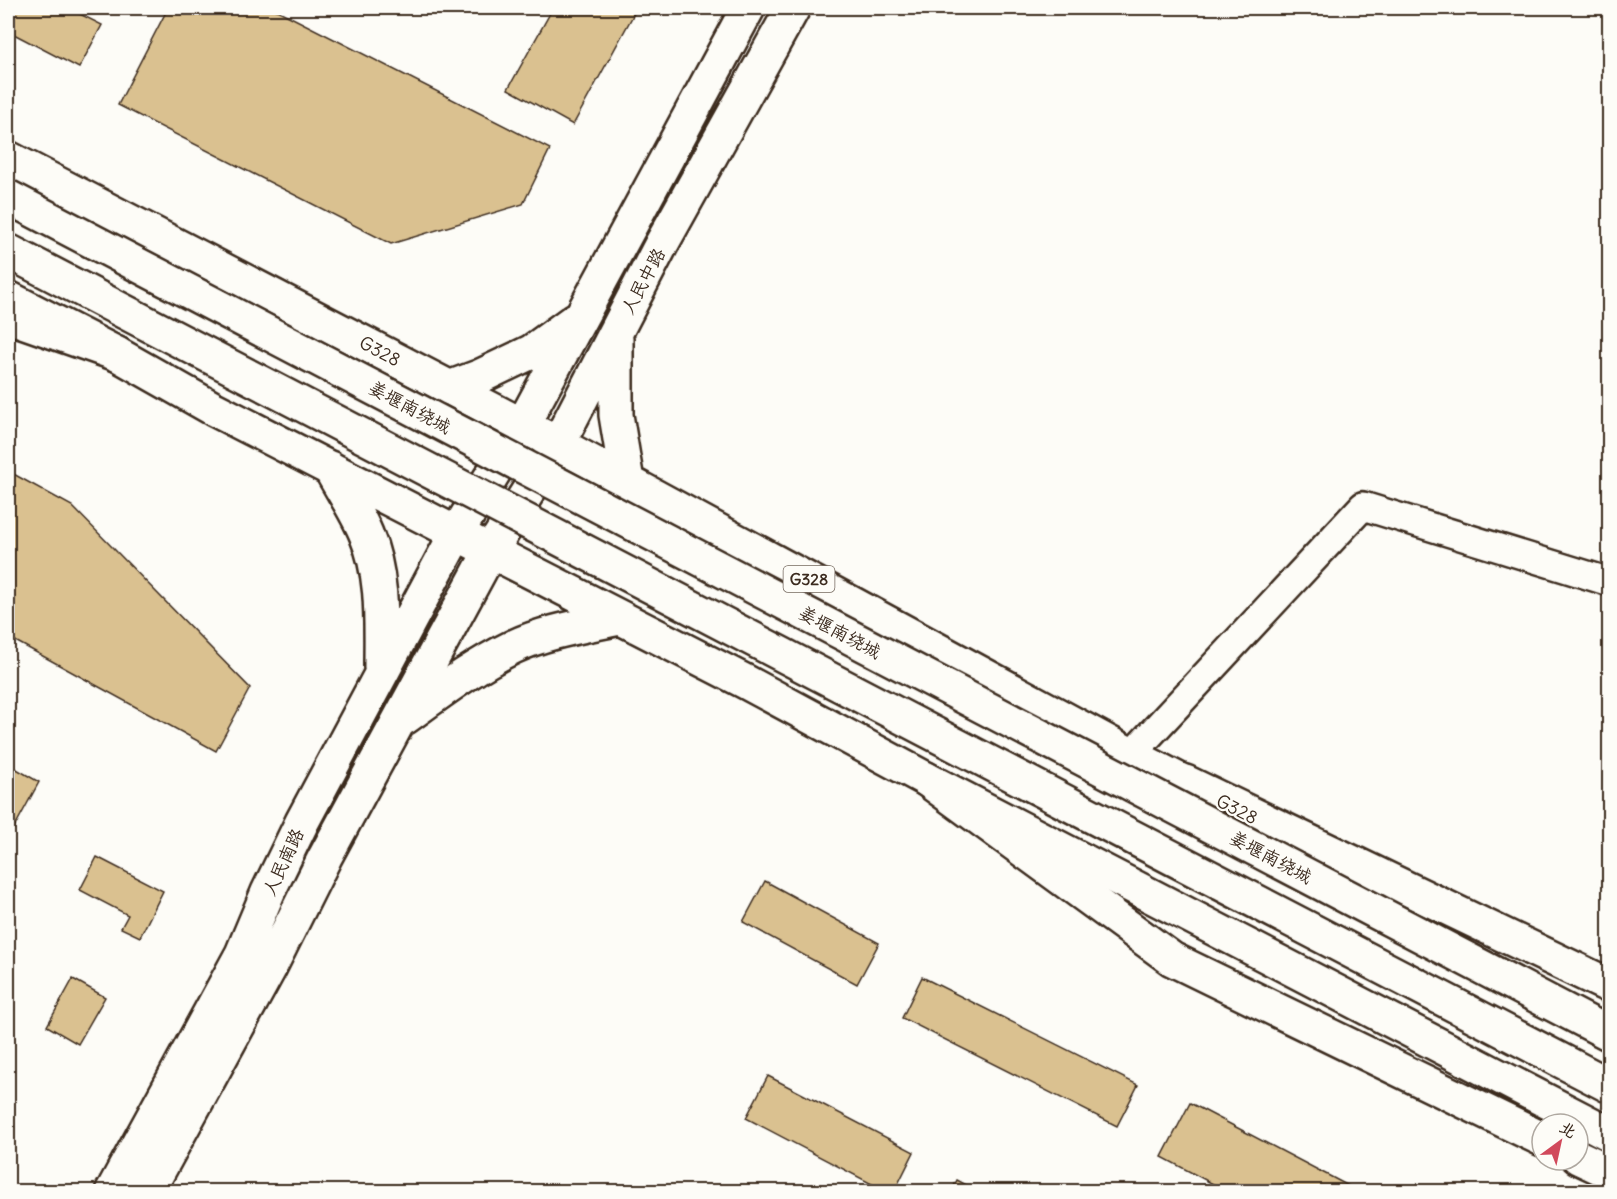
<svg xmlns="http://www.w3.org/2000/svg" width="1617" height="1199" viewBox="0 0 1617 1199" font-family="Delius,'LXGW WenKai TC',sans-serif">
	<rect width="100%" height="100%" fill="#fdfcf7"/>
	<filter id="ink" filterUnits="userSpaceOnUse"><feTurbulence type="fractalNoise" baseFrequency=".0167" numOctaves="2"/><feDisplacementMap in="SourceGraphic" scale="12" xChannelSelector="R" yChannelSelector="G"/><feConvolveMatrix kernelMatrix="1 2 1 2 8 2 1 2 1" color-interpolation-filters="sRGB"/></filter>
	<g filter="url(#ink)">
		<path fill="#dac190" stroke="#3b2a1e" stroke-width="1.5" d="M 8,8 L 68,8 L 102,25 L 79,68 L 8,31 Z
			M 168,8 L 273,8 L 550,149 L 523,204 L 391,244 L 118,105 Z
			M 553,8 L 637,8 L 573,125 L 508,89 Z
			M 8,471 L 72,506 L 250,688 L 216,751 L 8,637 Z
			M 8,764 L 39,782 L 8,839 Z
			M 97,857 L 163,891 L 140,937 L 121,928 L 128,915 L 80,890 Z
			M 765,881 L 879,943 L 857,984 L 743,922 Z
			M 922,977 L 1138,1085 L 1117,1126 L 902,1018 Z
			M 73,979 L 105,997 L 78,1044 L 47,1026 Z
			M 768,1076 L 914,1152 L 894,1192 L 887,1192 L 746,1118 Z
			M 1190,1103 L 1360,1192 L 1228,1192 L 1162,1157 Z
			M 957,1180 L 979,1192 L 951,1192 Z"/>
		<g fill="none" stroke-linecap="round" stroke-linejoin="round">
			<defs>
				<path id="minor" d="M 1131,755 L 1363,506 L 1610,582"/>
				<path id="major" d="M 8,158 L 558,444 L 1131,755 L 1210,796
					M 8,298 L 117,354 L 214,409 L 746,682 L 926,779 L 1610,1134
					M 616,339 L 616,415 L 627,481
					M 449,388 L 481,376 L 531,352 L 575,320
					M 330,468 C 342,490 357,512 366,534 C 384,576 381,624 381,668
					M 404,718 C 439,693 474,666 513,647 C 547,631 584,626 620,618
					M 112,1192 L 242,954 L 268,892 L 302,822 L 456,534 L 522,426 L 748,8
					M 147,1192 L 269,969 L 325,857 L 490,552 L 558,444 L 661,245 L 793,8"/>
				<path id="highway" d="M 8,316 L 117,354
					M 926,779 L 1172,959 L 1542,1139
					M 1185,782 L 1610,986
					M 1578,1157 L 1610,1172"/>
			</defs>
			<use href="#minor" stroke="#3b2a1e" stroke-width="32"/>
			<use href="#major" stroke="#3b2a1e" stroke-width="38"/>
			<use href="#highway" stroke="#3b2a1e" stroke-width="38"/>
			<use href="#minor" stroke="#fdfcf7" stroke-width="27"/>
			<use href="#major" stroke="#fdfcf7" stroke-width="33"/>
			<use href="#highway" stroke="#fdfcf7" stroke-width="33"/>
			<defs>
				<path id="highway-bridge" d="M 8,197 L 1610,1034
					M 8,251 L 1610,1086"/>
			</defs>
			<use href="#highway-bridge" stroke="#3b2a1e" stroke-width="38" stroke-linecap="butt"/>
			<use href="#highway-bridge" stroke="#fdfcf7" stroke-width="33"/>
		</g>
	</g>
	<g text-anchor="middle" dominant-baseline="central" stroke-width="4.5" stroke-linejoin="round" paint-order="stroke">
		<rect fill="#fdfcf7" stroke="#75695f" stroke-width="1.5" x="783.5" y="566" width="51" height="26" rx="4.5"/>
		<g font-size="16" font-weight="bold" fill="#3b2a1e">
			<text x="809" y="579">G328</text>
		</g>
		<g font-size="18" fill="#3b2a1e" stroke="#fdfcf7">
			<text transform="translate(643 281) rotate(-62)">人民中路</text>
			<text transform="translate(380 351) rotate(28)">G328</text>
			<text transform="translate(410 407) rotate(28)">姜堰南绕城</text>
			<text transform="translate(840 632) rotate(28)">姜堰南绕城</text>
			<text transform="translate(1237 809) rotate(27)">G328</text>
			<text transform="translate(1271 857) rotate(28)">姜堰南绕城</text>
			<text transform="translate(283 862) rotate(-65)">人民南路</text>
		</g>
	</g>
	<rect width="1617" height="1199" fill="none" stroke="#fdfcf7" stroke-width="30"/>
	<rect x="15" y="15" width="1587" height="1169" fill="none" stroke="#3b2a1e" stroke-width="2" filter="url(#ink)"/>
	<g transform="translate(1560 1142) rotate(33)"><circle r="28" fill="#fdfcf7" stroke="#afa8a0" stroke-width="1.5"/>
	<path d="M0-4.5L10 22L0 15L-10 22Z" fill="#d1495b"/>
	<text y="-9" font-size="16" font-weight="bold" text-anchor="middle" fill="#3b2a1e">北</text>
	</g>
</svg>
